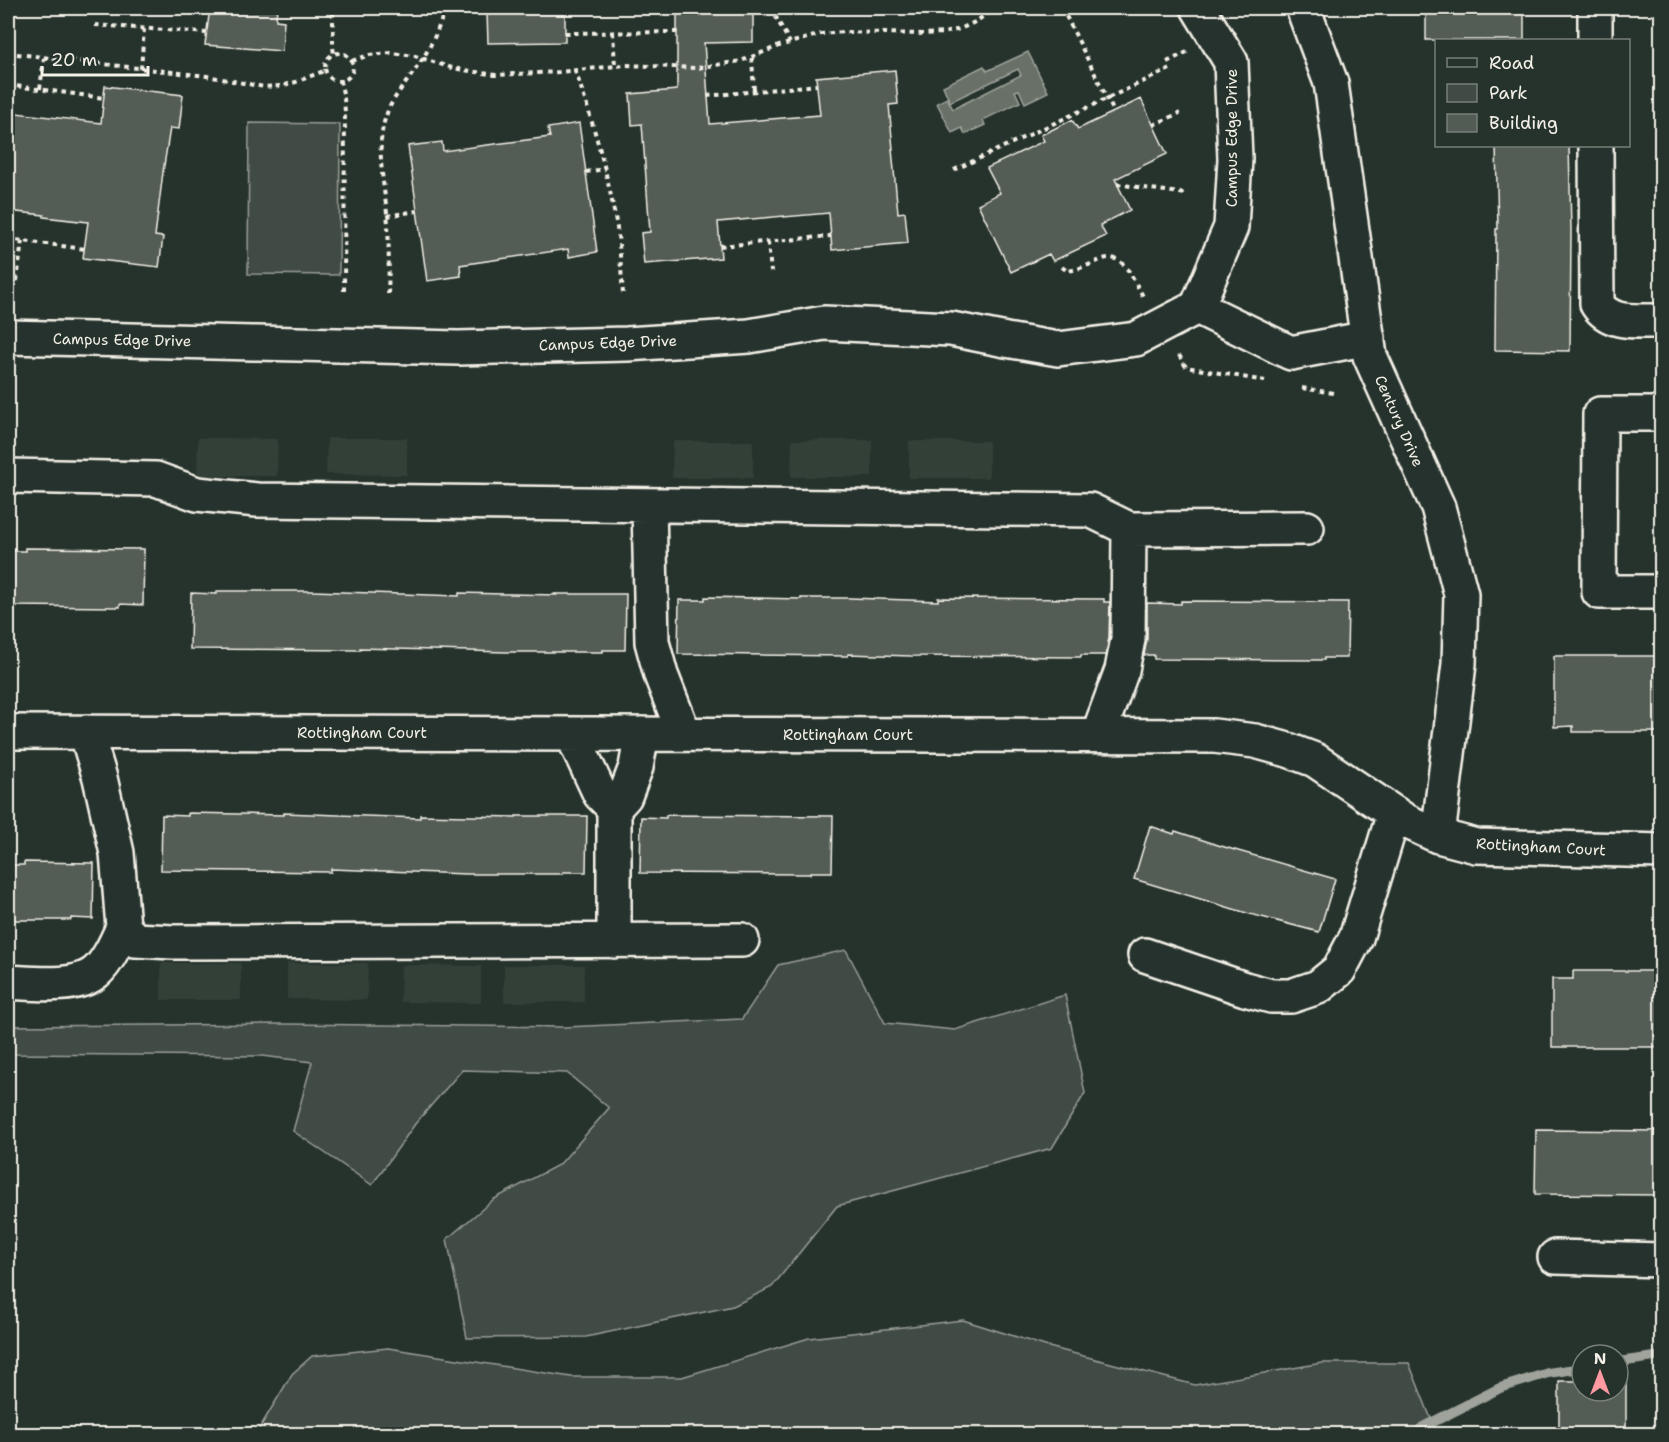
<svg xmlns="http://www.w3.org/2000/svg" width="1669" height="1442" viewBox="0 0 1669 1442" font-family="'Shantell Sans',sans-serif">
	<rect width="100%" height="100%" fill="#26332d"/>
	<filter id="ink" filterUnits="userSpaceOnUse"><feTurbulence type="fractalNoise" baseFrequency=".0167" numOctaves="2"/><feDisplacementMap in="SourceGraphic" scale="12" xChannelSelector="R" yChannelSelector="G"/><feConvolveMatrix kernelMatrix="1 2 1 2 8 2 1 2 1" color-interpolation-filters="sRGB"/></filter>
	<g filter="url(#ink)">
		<path fill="#333f39" d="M 198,438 L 278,439 L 277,476 L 197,476 Z
			M 327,438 L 407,438 L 407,475 L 326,474 Z
			M 792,440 L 872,440 L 872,477 L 791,477 Z
			M 673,441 L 753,441 L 753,478 L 672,478 Z
			M 909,441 L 989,441 L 989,478 L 909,478 Z
			M 161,963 L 241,963 L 241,1000 L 161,1000 Z
			M 287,963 L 368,963 L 367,1000 L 287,999 Z
			M 401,965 L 481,966 L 481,1003 L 400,1002 Z
			M 504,965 L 584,965 L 584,1002 L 504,1002 Z"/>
		<path fill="#414b45" stroke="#9a9e96" stroke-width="1.5" d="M 249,123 L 340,124 L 339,275 L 248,274 Z
			M 846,950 L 885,1023 L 955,1030 L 1065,995 L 1085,1093 L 1052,1148 L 837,1206 L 772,1287 L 733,1306 L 586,1337 L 467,1338 L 447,1239 L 494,1199 L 560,1164 L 609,1108 L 567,1073 L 462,1070 L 415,1124 L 372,1185 L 293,1131 L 312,1062 L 262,1056 L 8,1054 L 8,1026 L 284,1024 L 565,1027 L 742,1019 L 778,965 Z
			M 963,1320 L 1045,1346 L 1195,1385 L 1322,1363 L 1409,1363 L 1437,1434 L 256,1434 L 292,1374 L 312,1356 L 388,1348 L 571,1377 L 682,1377 L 809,1338 Z"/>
		<path fill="#676f68" stroke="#9fa39b" stroke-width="1.5" d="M 1028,52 L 1048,92 L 1025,103 L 1019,90 L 1015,91 L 1020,102 L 983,120 L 985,125 L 965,134 L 962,128 L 952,133 L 937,103 L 947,98 L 953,109 L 1021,75 L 1018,69 L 950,102 L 943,86 L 984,66 L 987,71 Z"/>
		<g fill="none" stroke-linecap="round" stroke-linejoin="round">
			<path stroke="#9fa39b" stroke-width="10" d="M 1618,1362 L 1662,1356
				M 1415,1434 L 1423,1427 L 1500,1388 L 1548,1373 L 1582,1368"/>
		</g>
		<path fill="#525c55" stroke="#f4f1e8" stroke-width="1.5" d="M 210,8 L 277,8 L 276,20 L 284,21 L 282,51 L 205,45 Z
			M 496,8 L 565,8 L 565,42 L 488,43 L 487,12 L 496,12 Z
			M 677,8 L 745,8 L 745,12 L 753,11 L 753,42 L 704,43 L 710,124 L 820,115 L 816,77 L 895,70 L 898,104 L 889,105 L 893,149 L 892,149 L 898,213 L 905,212 L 908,243 L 832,250 L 829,213 L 784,217 L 784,216 L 718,222 L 721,258 L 644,264 L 641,233 L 650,232 L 642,124 L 632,125 L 630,94 L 677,90 Z
			M 1426,8 L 1524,8 L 1524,40 L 1426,40 Z
			M 105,86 L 183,95 L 179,129 L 170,128 L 163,172 L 155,236 L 163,237 L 159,267 L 83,258 L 88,222 L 44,217 L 44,215 L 8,211 L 8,112 L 101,123 Z
			M 1141,99 L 1167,154 L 1115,179 L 1130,210 L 1100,225 L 1106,236 L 1053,261 L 1049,254 L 1011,272 L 978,204 L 1000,193 L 987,168 L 1044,141 L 1041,135 L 1072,120 L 1078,129 Z
			M 579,123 L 597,252 L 569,257 L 568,249 L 460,265 L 461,276 L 427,281 L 408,146 L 442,142 L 443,151 L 487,145 L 550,137 L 548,128 Z
			M 1496,146 L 1569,146 L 1571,230 L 1570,351 L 1495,350 L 1496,229 L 1498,229 Z
			M 25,548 L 144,549 L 143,605 L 120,604 L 120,607 L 8,606 L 8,551 L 25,551 Z
			M 217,591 L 313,591 L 459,596 L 459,593 L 556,595 L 555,594 L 626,594 L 625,650 L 603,650 L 603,652 L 506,652 L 360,648 L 360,650 L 190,649 L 191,593 L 217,594 Z
			M 705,597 L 801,599 L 801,598 L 849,598 L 938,601 L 938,598 L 1104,599 L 1104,602 L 1110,602 L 1109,637 L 1106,655 L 1081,655 L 1081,657 L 911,656 L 848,654 L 848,656 L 678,654 L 679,600 L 705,600 Z
			M 1181,601 L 1348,602 L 1347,658 L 1324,658 L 1324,660 L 1154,659 L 1154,655 L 1144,655 L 1147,639 L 1147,603 L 1181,604 Z
			M 1554,656 L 1662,656 L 1662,732 L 1573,732 L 1573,726 L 1554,727 Z
			M 188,813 L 284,815 L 284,813 L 420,818 L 420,815 L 516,817 L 516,816 L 587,816 L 586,872 L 563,872 L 563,874 L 467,874 L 331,869 L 331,872 L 161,870 L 162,815 L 188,816 Z
			M 666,815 L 833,816 L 832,872 L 810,872 L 810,874 L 640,873 L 641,817 L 666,818 Z
			M 1150,826 L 1174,834 L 1175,831 L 1221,846 L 1335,879 L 1319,932 L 1250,914 L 1134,879 Z
			M 24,862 L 94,863 L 93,919 L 71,918 L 71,920 L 8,920 L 8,865 L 24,865 Z
			M 1573,971 L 1662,971 L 1662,1047 L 1552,1047 L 1552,979 L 1573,979 Z
			M 1536,1130 L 1662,1131 L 1662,1195 L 1535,1194 Z
			M 1559,1381 L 1582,1381 L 1582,1391 L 1618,1391 L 1618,1381 L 1626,1381 L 1626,1434 L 1559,1434 Z"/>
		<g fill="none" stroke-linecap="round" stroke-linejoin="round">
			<defs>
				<path id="minor" d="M 1303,8 L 1331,83 L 1370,356 L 1438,507 L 1461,594 L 1459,664 L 1438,836
					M 1595,8 L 1595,40
					M 1596,146 L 1597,304 C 1611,326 1640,320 1662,321
					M 1197,307 L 1231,227 L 1235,159 L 1231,62 L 1198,8
					M 8,337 L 458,348 L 627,344 L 749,336 L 824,323 L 951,329 L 1006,340 L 1058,349 L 1136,339 L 1197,307 L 1291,353 L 1368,338
					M 1662,414 L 1600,414 L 1599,592 L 1662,592
					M 8,476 L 156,479 L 197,494 L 257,500 L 1090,510 L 1129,529 L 1307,528
					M 649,505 L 652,642 L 661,675 L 684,734
					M 8,732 L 1214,736 L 1255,741 L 1288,750 L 1315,760 L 1404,820 L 1438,836 L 1476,846 L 1662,851
					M 86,732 L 100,778 L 117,853 L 123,927 L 135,940 L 173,942 L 742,940
					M 572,734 L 600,794 L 614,808
					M 1098,735 L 1122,670 L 1128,639 L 1129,529
					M 614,941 L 614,808 L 625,796 L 636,767 L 642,734
					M 1145,955 L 1245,989 L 1271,996 L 1291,996 L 1318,987 L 1339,970 L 1356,938 L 1394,813
					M 8,982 C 32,983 77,989 96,972 C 108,962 117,941 123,927
					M 1555,1257 L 1662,1260"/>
			</defs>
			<use href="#minor" stroke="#f4f1e8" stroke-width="38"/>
			<path stroke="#f4f1e8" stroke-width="4" stroke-dasharray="4.5 4.5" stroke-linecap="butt" d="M 771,8 L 790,43
				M 1062,8 L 1114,112
				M 333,12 L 333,47 L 334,54
				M 95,25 L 207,33
				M 613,32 L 615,66
				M 565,33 L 677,32
				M 8,53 L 207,76 L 264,87 L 280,86 L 296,82 L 326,70
				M325 67a14 14 0 1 1 28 0a14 14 0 1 1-28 0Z
				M 752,58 L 754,91
				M 352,61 L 369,55 L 391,53 L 415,56 L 452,68 L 495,75 L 559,72 L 626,65 L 697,68 L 741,61 L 779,46 L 821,34 L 844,32 L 924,34 L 944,33 L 960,29 L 975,22 L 996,8
				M 1167,62 L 1187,52
				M 141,69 L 144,29
				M 575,70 C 593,122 608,174 617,228 C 620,249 621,271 623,293
				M 340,80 L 344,98 L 345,112 L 344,293
				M 8,85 L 104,98
				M 40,89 L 44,58
				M 707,96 L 817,85
				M 1153,125 L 1180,113
				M 954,170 L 1170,69
				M 586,172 L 605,169
				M 1117,184 L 1186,194
				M 387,216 L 417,211
				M 8,239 L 85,249
				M 768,242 L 771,272
				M 720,246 L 831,236
				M 1062,267 L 1067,271 C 1077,270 1086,266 1095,262 C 1099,261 1104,258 1109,258 C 1126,257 1135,284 1143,296
				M 17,281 L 22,240
				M 388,294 C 389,271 389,248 388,225 C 386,191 374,149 386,116 C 391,100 403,87 413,73 C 427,54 439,31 445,8
				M 1179,355 L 1186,367 L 1265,381
				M 1302,388 L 1333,393"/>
			<use href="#minor" stroke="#26332d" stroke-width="33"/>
		</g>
	</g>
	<g text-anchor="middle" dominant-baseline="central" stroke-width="5" stroke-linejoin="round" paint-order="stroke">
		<g font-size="15" fill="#f4f1e8" stroke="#26332d">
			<text transform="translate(1232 138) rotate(-90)">Campus Edge Drive</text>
			<text transform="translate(122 340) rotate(1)">Campus Edge Drive</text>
			<text transform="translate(608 343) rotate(-2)">Campus Edge Drive</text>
			<text transform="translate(1399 421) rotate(66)">Century Drive</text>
			<text x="362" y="733">Rottingham Court</text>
			<text x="848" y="735">Rottingham Court</text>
			<text transform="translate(1541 847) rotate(3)">Rottingham Court</text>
		</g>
	</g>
	<rect width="1669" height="1442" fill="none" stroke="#26332d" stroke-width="30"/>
	<rect x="15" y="15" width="1639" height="1412" fill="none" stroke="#f4f1e8" stroke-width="2" filter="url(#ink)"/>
	<rect x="1435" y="39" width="195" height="108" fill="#26332d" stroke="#787f78" stroke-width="1.5"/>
	<rect x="1447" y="58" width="30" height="9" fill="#26332d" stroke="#787f78" stroke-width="1.5"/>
	<text x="1489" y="69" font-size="18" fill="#f4f1e8">Road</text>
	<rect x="1447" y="84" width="30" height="18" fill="#414b45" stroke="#787f78" stroke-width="1.5"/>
	<text x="1489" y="99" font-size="18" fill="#f4f1e8">Park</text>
	<rect x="1447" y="114" width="30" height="18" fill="#525c55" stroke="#787f78" stroke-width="1.5"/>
	<text x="1489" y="129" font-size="18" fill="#f4f1e8">Building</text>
	<g transform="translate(1600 1373)"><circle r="28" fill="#26332d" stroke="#787f78" stroke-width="1.5"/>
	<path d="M0-4.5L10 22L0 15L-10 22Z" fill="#ff9aa2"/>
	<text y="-9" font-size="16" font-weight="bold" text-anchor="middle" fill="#f4f1e8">N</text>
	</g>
	<path d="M42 66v9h106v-9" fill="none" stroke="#f4f1e8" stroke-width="3"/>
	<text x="51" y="66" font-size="18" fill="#f4f1e8" stroke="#26332d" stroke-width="4.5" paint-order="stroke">20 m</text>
</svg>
